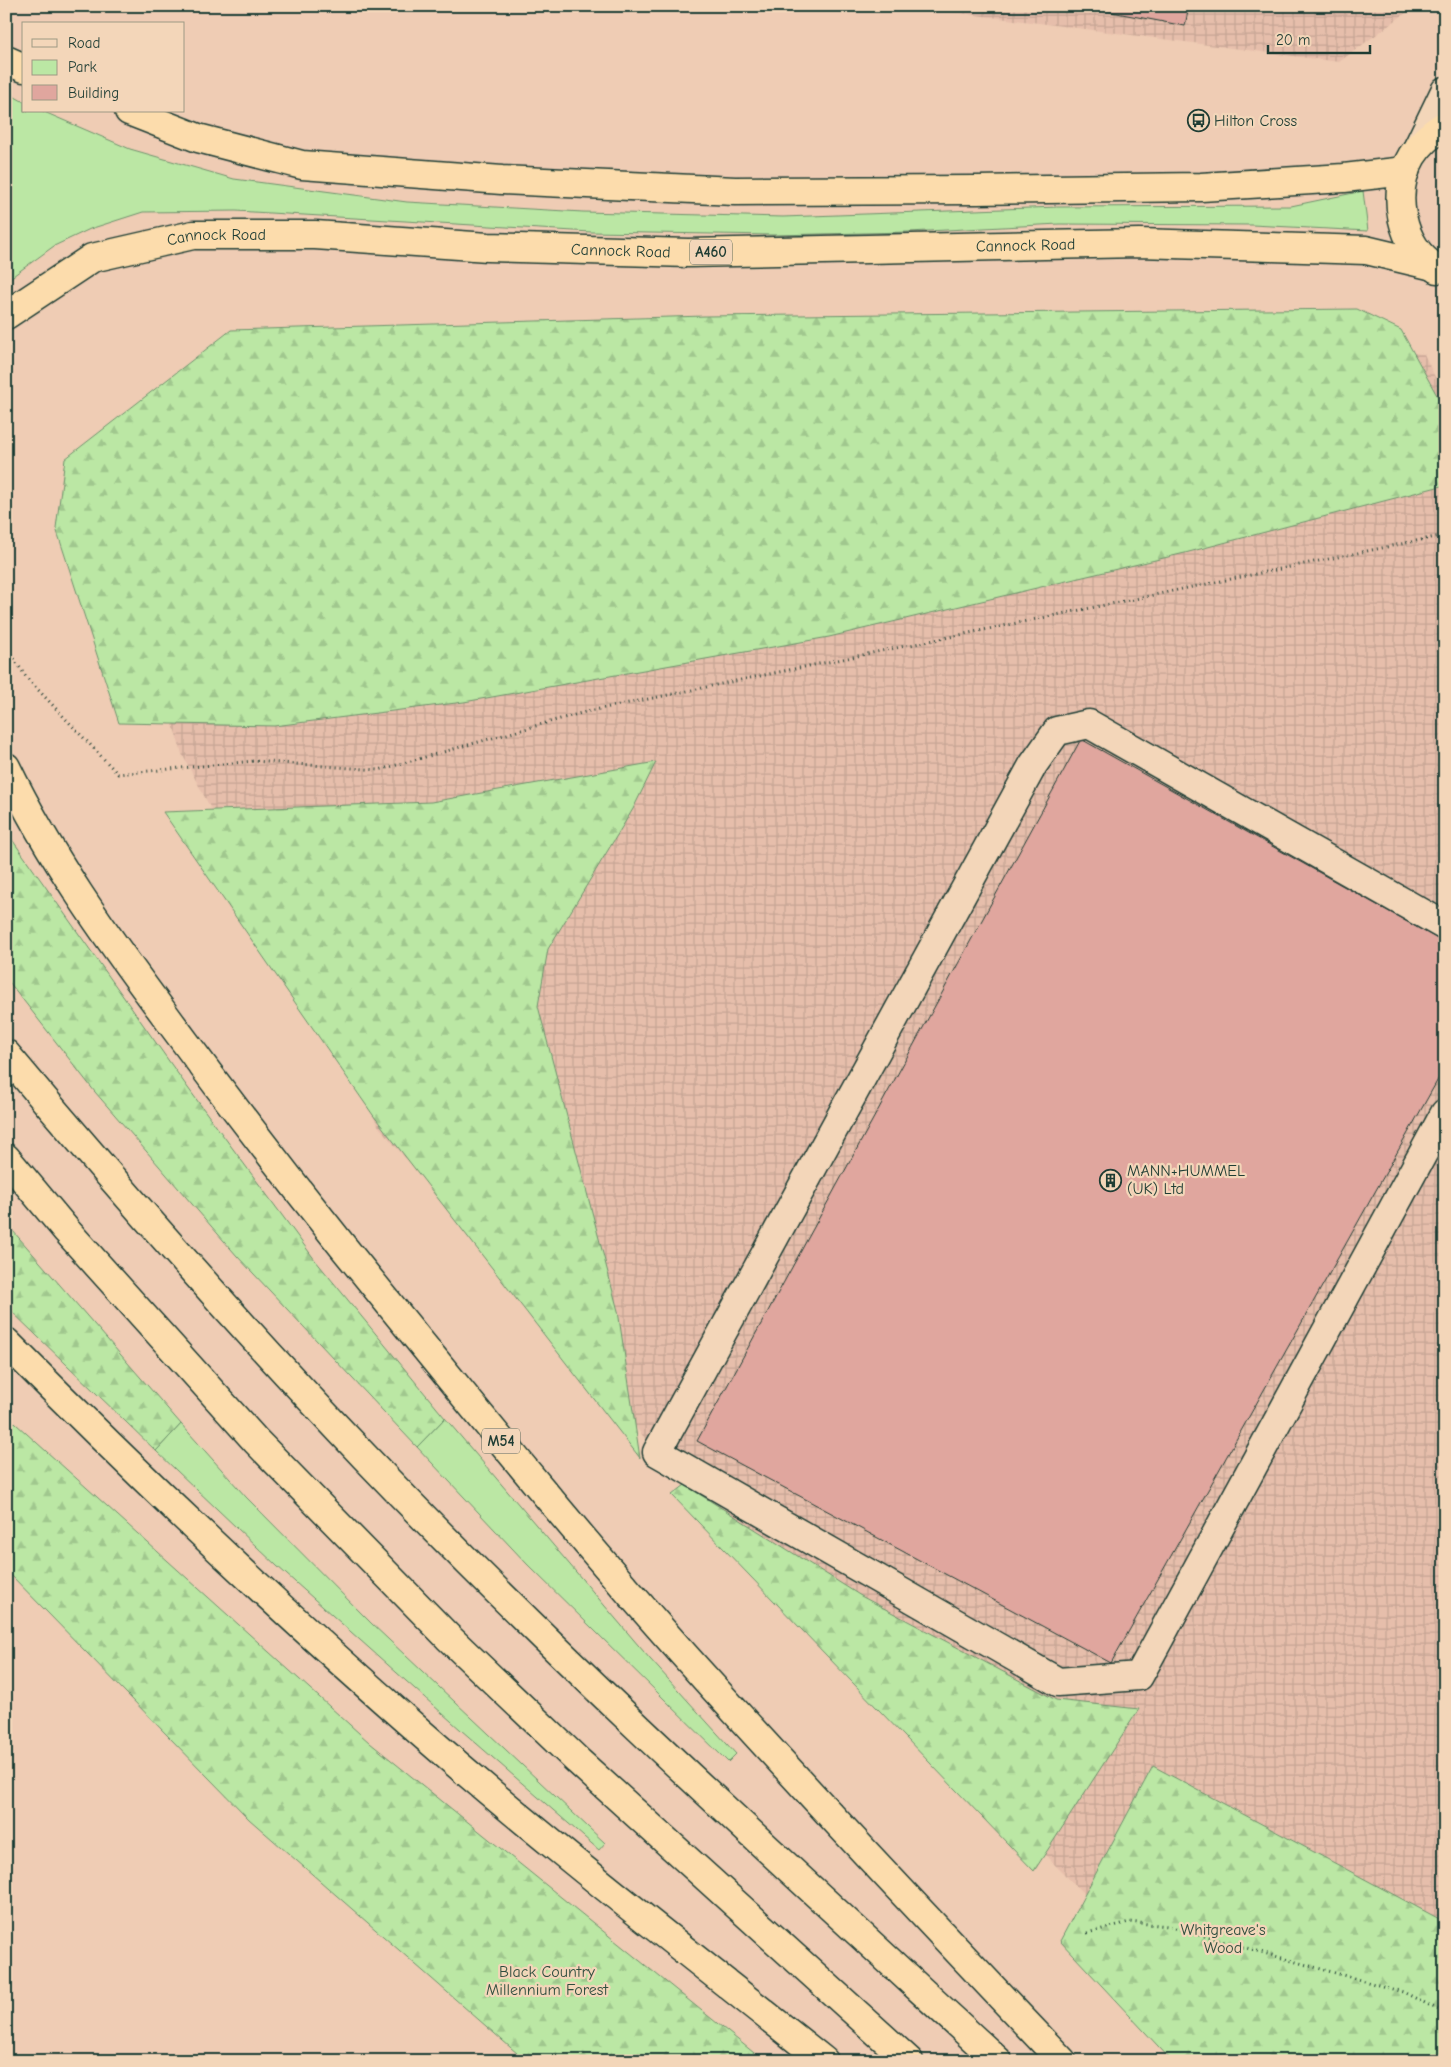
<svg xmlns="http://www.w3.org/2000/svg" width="1451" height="2067" viewBox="0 0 1451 2067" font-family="'Comic Neue',sans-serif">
	<defs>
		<pattern id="industrial-grid" width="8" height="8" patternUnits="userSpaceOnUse" patternTransform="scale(1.25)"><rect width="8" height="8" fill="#e6beab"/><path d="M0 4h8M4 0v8" fill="none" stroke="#c5a494"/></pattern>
		<pattern id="forest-firs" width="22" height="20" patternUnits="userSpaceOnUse" patternTransform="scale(1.25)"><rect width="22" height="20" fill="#bbe7a4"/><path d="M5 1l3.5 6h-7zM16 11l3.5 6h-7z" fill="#a0c78e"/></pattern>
	</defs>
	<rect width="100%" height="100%" fill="#efccb4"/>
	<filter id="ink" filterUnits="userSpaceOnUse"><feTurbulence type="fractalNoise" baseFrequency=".02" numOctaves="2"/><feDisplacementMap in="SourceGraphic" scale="10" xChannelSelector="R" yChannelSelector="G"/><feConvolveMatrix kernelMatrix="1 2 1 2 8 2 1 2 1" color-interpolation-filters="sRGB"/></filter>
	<g filter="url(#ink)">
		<path fill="url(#industrial-grid)" d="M 907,6 L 1445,6 L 1445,7 L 1414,7 L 1339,62 Z
			M 1173,333 L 1424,354 L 1445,398 L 1445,2061 L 1086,1896 L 733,1542 L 685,1485 L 379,1127 L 182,754 L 102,490 Z"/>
		<path fill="#bbe7a4" stroke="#6d926c" d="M 6,92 L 24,102 L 24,111 L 42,111 L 130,149 L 234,179 L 407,202 L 583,212 L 783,217 L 1058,207 L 1291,206 L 1363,191 L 1368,231 L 1252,225 L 1059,224 L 909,232 L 774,235 L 591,232 L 236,211 L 143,212 L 90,229 L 54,246 L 6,281 Z
			M 445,1418 L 650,1659 L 736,1754 L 728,1762 L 527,1564 L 417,1447 Z
			M 181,1424 L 246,1497 L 372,1624 L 605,1843 L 599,1850 L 461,1730 L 277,1566 L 156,1451 Z"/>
		<path fill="url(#forest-firs)" stroke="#6d926c" d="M 1357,309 L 1401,330 L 1445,410 L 1445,485 L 1185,553 L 829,637 L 464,702 L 274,726 L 119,723 L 56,528 L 65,459 L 231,330 L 705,316 Z
			M 656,762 L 633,809 L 548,949 L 538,1006 L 618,1311 L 640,1458 L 373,1115 L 163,812 L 431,802 Z
			M 6,831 L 188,1088 L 315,1260 L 445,1418 L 417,1447 L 237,1256 L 95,1092 L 6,978 Z
			M 6,1223 L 181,1424 L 156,1451 L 6,1306 Z
			M 6,1415 L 370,1743 L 764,2061 L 526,2061 L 249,1819 L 6,1570 Z
			M 685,1485 L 861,1596 L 1056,1700 L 1139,1709 L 1034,1871 L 672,1495 Z
			M 1153,1766 L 1445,1922 L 1445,2061 L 1172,2061 L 1060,1941 Z"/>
		<path fill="#e0a69e" stroke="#1f3d34" d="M 1080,6 L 1189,6 L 1185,26 Z
			M 1081,739 L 1445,943 L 1445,1067 L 1111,1663 L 697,1441 Z"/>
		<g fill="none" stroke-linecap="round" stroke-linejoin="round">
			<defs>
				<path id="minor" d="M 1418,147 L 1445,91
					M 1445,926 L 1089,724 L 1057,731 L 1033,765 L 657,1452 L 1058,1682 L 1139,1676 L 1445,1113"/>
				<g id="highway">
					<path d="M 6,60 L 24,68"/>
					<path d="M 129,111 L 198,138 L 302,165 L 502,180 L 735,191 L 977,190 L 1201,187 L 1344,178 L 1405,171"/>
					<path d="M 1437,269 C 1400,246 1390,193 1412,156 C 1420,143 1432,133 1445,125"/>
					<path id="s1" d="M 6,315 L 92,258 L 193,235 L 315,235 L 488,247 L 688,253 L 1139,243 L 1366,250 L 1433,266"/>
					<path d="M 6,767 C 49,856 106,936 165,1015 C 223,1094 283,1172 344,1248 C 464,1396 584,1545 712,1686 C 827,1813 944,1937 1062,2061"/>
					<path d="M 6,1054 C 122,1192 241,1327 365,1457 C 567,1668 784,1864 998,2061"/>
					<path d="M 6,1158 L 67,1231 L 256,1441 L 448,1637 L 578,1761 L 909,2061"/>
					<path d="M 6,1342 C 140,1477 278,1608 421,1733 C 551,1847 689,1953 824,2061"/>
				</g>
			</defs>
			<use href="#minor" stroke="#1f3d34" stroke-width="31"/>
			<use href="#highway" stroke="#1f3d34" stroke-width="31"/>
			<path stroke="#1f3d34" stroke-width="3" stroke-dasharray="1 4" stroke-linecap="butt" d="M 6,646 L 26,677 L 118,774 L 254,761 L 379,770 L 585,712 L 1445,535
				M 1087,1933 L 1129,1922 L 1168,1926 L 1403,1992 L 1445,2013"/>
			<use href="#minor" stroke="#f3d6b9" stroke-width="28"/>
			<use href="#highway" stroke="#fcdcac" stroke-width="28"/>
		</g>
	</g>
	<defs>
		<symbol id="bus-ring" viewBox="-11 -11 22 22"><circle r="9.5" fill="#f3d6b9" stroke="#1f3d34" stroke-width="1.5"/><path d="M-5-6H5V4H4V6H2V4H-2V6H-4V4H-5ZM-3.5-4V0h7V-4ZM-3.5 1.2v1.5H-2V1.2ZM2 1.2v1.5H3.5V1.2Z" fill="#1f3d34"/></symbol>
		<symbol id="building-ring" viewBox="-11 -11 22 22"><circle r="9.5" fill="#f3d6b9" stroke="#1f3d34" stroke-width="1.5"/><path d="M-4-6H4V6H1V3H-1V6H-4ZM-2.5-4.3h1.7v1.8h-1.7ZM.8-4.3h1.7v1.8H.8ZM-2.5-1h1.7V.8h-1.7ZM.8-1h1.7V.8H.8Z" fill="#1f3d34"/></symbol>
	</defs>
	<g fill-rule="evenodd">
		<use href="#bus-ring" x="1186" y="108" width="25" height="25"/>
		<use href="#building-ring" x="1098" y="1168" width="25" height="25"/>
	</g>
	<g text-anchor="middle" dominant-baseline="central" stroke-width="4.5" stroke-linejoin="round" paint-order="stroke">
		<g fill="#f3d6b9" stroke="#5f6b5c" stroke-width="1">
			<rect x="690" y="239.5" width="42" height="25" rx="4"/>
			<rect x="482" y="1428.5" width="38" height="25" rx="4"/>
		</g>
		<g font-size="15" font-weight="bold" fill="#1f3d34">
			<text x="711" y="252">A460</text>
			<text x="501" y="1441">M54</text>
		</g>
		<g font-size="16" fill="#1f3d34" stroke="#f3d6b9" text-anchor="start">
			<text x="1214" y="121">Hilton Cross</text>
			<text x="1127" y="1171">MANN+HUMMEL<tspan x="1127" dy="18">(UK) Ltd</tspan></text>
		</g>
		<g font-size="16" fill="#1f3d34" stroke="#f3d6b9">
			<text stroke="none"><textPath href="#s1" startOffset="230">Cannock Road</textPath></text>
			<text stroke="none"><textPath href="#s1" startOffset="1040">Cannock Road</textPath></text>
			<text stroke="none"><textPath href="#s1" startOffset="635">Cannock Road</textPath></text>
		</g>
		<g font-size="16" fill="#2f4e3f" stroke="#f3d6b9">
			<text x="1223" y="1930">Whitgreave's<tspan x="1223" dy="18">Wood</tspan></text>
			<text x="547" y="1972">Black Country<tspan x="547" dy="18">Millennium Forest</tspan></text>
		</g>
	</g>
	<rect width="1451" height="2067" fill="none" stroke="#f3d6b9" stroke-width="25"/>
	<rect x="12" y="12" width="1426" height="2042" fill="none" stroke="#1f3d34" stroke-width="2" filter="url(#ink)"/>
	<rect x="22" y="22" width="162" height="90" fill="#f3d6b9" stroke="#9e9984"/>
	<rect x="32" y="39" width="25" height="8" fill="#f3d6b9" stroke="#9e9984"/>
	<text x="68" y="48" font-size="15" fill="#1f3d34">Road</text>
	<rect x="32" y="60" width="25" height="15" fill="#bbe7a4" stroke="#9e9984"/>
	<text x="68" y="72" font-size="15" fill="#1f3d34">Park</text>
	<rect x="32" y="85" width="25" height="15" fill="#e0a69e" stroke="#9e9984"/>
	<text x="68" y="98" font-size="15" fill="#1f3d34">Building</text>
	<path d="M1268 45v8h102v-8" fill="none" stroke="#1f3d34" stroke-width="2.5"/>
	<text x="1276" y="45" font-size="15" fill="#1f3d34" stroke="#f3d6b9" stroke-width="4" paint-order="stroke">20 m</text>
</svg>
